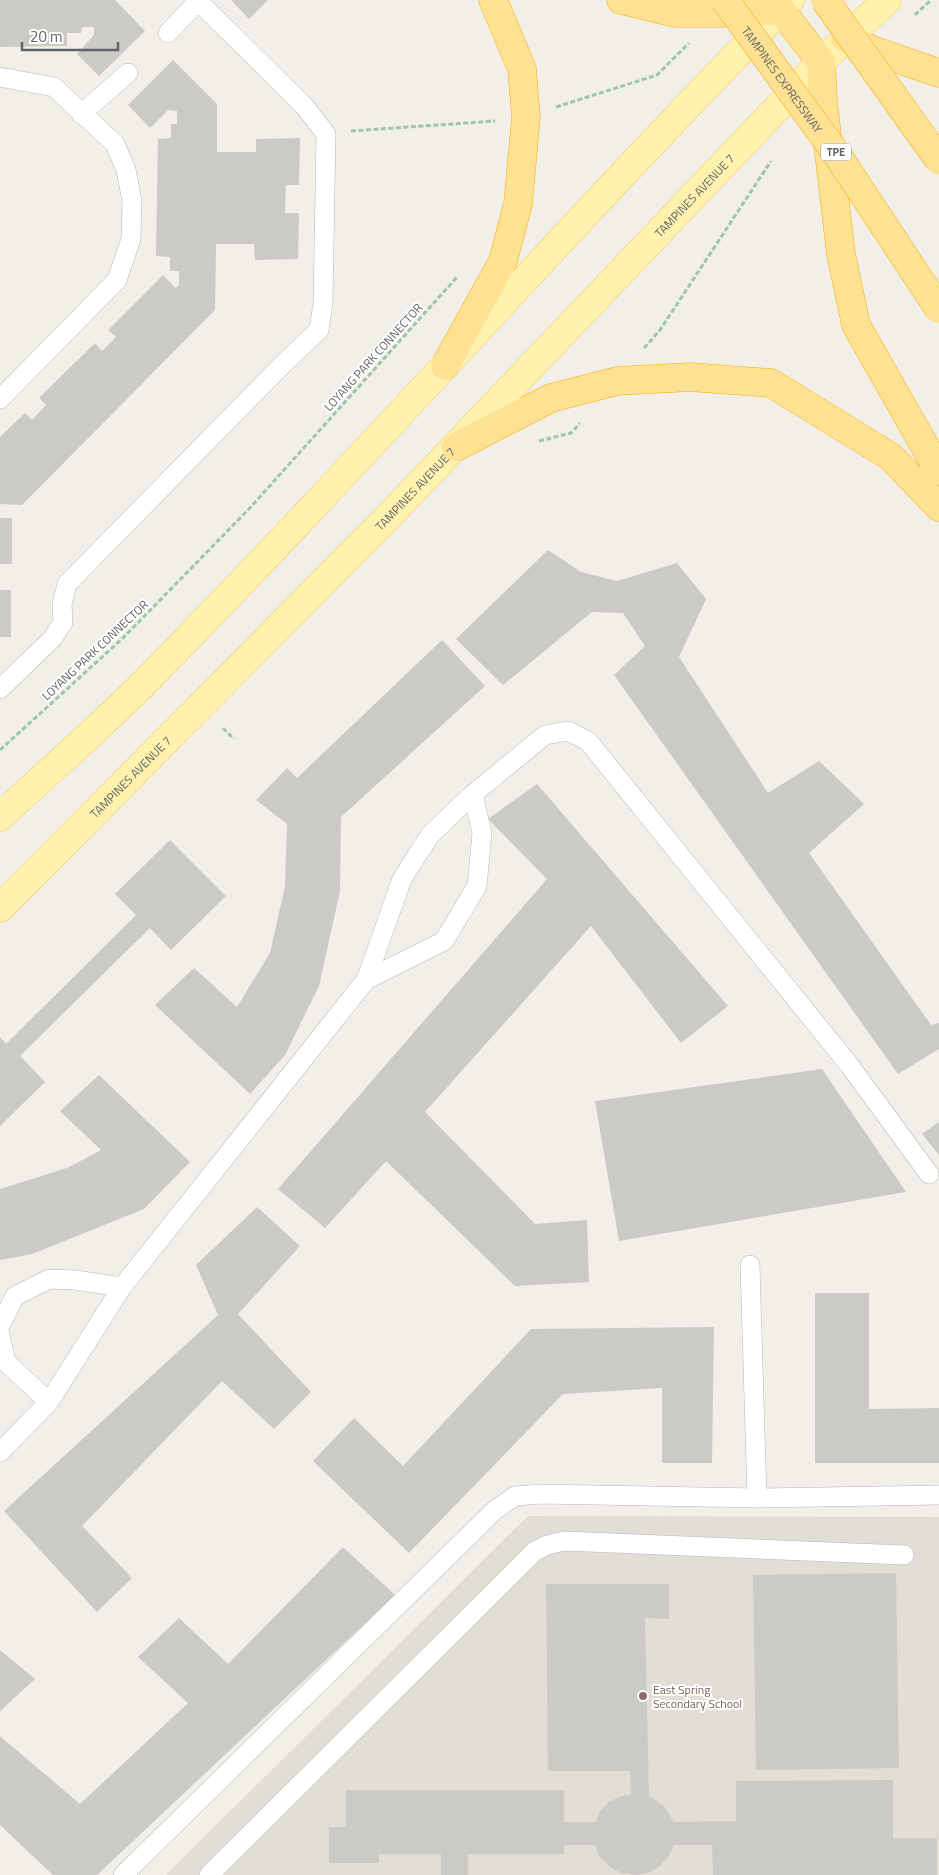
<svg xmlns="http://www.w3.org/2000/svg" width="939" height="1875" viewBox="0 0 939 1875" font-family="'Titillium Web',sans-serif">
	<rect width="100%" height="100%" fill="#f1efe8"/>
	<path fill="#e1ded6" d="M 528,1516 L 939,1517 L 939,1875 L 166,1875 Z"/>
	<path fill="#cccac5" d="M 0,0 L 115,0 L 145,31 L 99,76 L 77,54 L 94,35 L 94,27 L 82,27 L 81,33 L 67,33 L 67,46 L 0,47 Z
		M 231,0 L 268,0 L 249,19 Z
		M 173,60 L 217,104 L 217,152 L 256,152 L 256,139 L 300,138 L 299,185 L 286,185 L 285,213 L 299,213 L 298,259 L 255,260 L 254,244 L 216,244 L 215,310 L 22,505 L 0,504 L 0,437 L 25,413 L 32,420 L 46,405 L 39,398 L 95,343 L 102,351 L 116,337 L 108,330 L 163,275 L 175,288 L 179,285 L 179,271 L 170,271 L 170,257 L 156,256 L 158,139 L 171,138 L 171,124 L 177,124 L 177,111 L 168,110 L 150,128 L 128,105 Z
		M 0,518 L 12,518 L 12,564 L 0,564 Z
		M 548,550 L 581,572 L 617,581 L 677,563 L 706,599 L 679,657 L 768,793 L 819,761 L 864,804 L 809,853 L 931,1025 L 939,1023 L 939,1049 L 898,1074 L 614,675 L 645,646 L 623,613 L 592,612 L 503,685 L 456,639 Z
		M 0,590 L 11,590 L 11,637 L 0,637 Z
		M 442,640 L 485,686 L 341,817 L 340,891 L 319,986 L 285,1055 L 250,1094 L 155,1005 L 194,968 L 237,1007 L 270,953 L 285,886 L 287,824 L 256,800 L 287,768 L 297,778 Z
		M 537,784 L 728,1006 L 681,1043 L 591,926 L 425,1112 L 535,1224 L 587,1220 L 589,1282 L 515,1286 L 386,1161 L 325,1228 L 278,1189 L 547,879 L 488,819 Z
		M 170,840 L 226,896 L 171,950 L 150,928 L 20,1056 L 45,1082 L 0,1126 L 0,1037 L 6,1044 L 136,915 L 115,894 Z
		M 822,1069 L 906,1192 L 619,1241 L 595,1101 Z
		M 99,1075 L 190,1162 L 144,1209 L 32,1254 L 0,1260 L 0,1189 L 67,1168 L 101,1150 L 60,1111 Z
		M 939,1122 L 939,1155 L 922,1134 Z
		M 257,1207 L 300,1246 L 238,1314 L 311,1392 L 274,1429 L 222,1381 L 82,1526 L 132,1578 L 97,1612 L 4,1511 L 218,1315 L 196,1265 Z
		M 815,1293 L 869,1293 L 869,1409 L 939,1408 L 939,1463 L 815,1463 Z
		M 714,1327 L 712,1463 L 662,1463 L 662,1388 L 563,1394 L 409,1553 L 313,1461 L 354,1418 L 403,1466 L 531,1329 Z
		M 343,1547 L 395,1595 L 97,1875 L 53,1875 L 0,1825 L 0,1736 L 80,1804 L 188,1703 L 138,1657 L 179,1618 L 228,1664 Z
		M 896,1573 L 899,1768 L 756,1770 L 753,1575 Z
		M 546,1584 L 669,1584 L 669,1619 L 645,1618 L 649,1796 L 664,1806 L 674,1822 L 736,1821 L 736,1781 L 893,1780 L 893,1838 L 937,1838 L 937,1875 L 713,1875 L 712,1845 L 674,1845 L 668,1857 L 659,1867 L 647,1873 L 636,1875 L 621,1873 L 610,1867 L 600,1857 L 595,1845 L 564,1845 L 564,1854 L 468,1854 L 468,1875 L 441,1875 L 441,1854 L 379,1854 L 379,1863 L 329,1863 L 329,1827 L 346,1827 L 346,1790 L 564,1790 L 564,1822 L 596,1822 L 600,1811 L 609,1802 L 619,1797 L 631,1794 L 630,1771 L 548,1771 Z
		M 0,1650 L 35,1679 L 0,1711 Z"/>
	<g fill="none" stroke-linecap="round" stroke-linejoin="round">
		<defs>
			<path id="lane" d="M 168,33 L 198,1
				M 0,77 L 54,87 L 115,144 L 126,170 L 132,201 L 131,239 L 117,280 L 0,399
				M 81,114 L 128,73
				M 0,689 L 53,638 L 63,622 L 62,604 L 67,584 L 284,363 L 319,330 L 323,303 L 326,134 L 305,107 L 197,0
				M 366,980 L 444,941 L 477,886 L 482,833 L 473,794
				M 750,1265 L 757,1498
				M 0,1326 L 15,1296 L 49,1279 L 75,1280 L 122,1287
				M 0,1335 L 6,1362 L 49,1402
				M 0,1452 L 49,1402 L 122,1287 L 366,980 L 402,879 L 430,835 L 473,794 L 545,735 L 568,731 L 588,741 L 850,1066 L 929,1174
				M 123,1875 L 495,1510 L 515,1496 L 541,1494 L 757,1498 L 939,1495
				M 209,1875 L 535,1551 L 547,1545 L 564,1541 L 904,1555"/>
			<g id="primary">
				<path d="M 0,817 C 50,770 103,725 151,676 C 368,455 573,221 790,0"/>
				<path id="s1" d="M 0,908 L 385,520 L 821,62 L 887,0"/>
			</g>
			<path id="highway" d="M 621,0 L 675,13 L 720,13 L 781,10 L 821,62 L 823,102 L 841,254 L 856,325 L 939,471
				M 845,38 L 875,51 L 939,73
				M 445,366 L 503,261 L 518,204 L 526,117 L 522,69 L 493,0
				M 456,447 L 551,398 L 617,381 L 690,377 L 771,383 L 891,457 L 939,507"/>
		</defs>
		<use href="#lane" stroke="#b5b8bc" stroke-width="20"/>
		<use href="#primary" stroke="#f2c960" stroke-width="29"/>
		<use href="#highway" stroke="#f9ab00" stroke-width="29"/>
		<path stroke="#9cc7a9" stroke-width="3" stroke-dasharray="5 2.5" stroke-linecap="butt" d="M 915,15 L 931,0
			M 556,107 L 657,75 L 689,43
			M 351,131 L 495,121
			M 644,348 L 660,330 L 771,161
			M 539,441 L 571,433 L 580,423
			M 223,728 L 234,739
			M 0,750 L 123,638 L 249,509 L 458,276"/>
		<use href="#lane" stroke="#fff" stroke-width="19"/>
		<use href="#primary" stroke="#fff2af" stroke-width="28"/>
		<use href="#highway" stroke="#fde293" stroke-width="28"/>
		<defs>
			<g id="highway-bridge">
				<path id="s2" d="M 725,0 L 836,153 L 939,309"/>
				<path d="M 825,0 L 939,160"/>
			</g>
		</defs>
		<use href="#highway-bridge" stroke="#f9ab00" stroke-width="29" stroke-linecap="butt"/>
		<use href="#highway-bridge" stroke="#fde293" stroke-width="28"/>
	</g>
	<circle fill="#8d6e63" stroke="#fff" stroke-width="2" cx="643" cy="1696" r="5"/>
	<g text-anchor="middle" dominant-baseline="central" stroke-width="4" stroke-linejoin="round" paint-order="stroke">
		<rect fill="#fff" stroke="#8f9295" stroke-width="1" x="821" y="143.5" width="30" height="17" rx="4"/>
		<g font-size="11" font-weight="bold" fill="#5f6368">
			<text x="836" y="152">TPE</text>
		</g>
		<g font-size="12" fill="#5f6368" stroke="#fff">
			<text stroke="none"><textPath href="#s2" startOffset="98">TAMPINES EXPRESSWAY</textPath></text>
			<text stroke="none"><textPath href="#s1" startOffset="995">TAMPINES AVENUE 7</textPath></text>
			<text transform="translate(373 357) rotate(-48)">LOYANG PARK CONNECTOR</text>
			<text stroke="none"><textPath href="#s1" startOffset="590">TAMPINES AVENUE 7</textPath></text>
			<text transform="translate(95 650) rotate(-43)">LOYANG PARK CONNECTOR</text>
			<text stroke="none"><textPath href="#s1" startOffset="185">TAMPINES AVENUE 7</textPath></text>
		</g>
		<g font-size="12" fill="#785e54" stroke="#fff" text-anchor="start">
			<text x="653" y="1689">East Spring<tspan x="653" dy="14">Secondary School</tspan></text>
		</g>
	</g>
	<path d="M22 42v8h96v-8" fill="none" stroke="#5f6368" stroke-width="2.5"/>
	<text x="30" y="42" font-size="15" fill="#5f6368" stroke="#ffffff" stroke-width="4" paint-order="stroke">20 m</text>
</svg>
